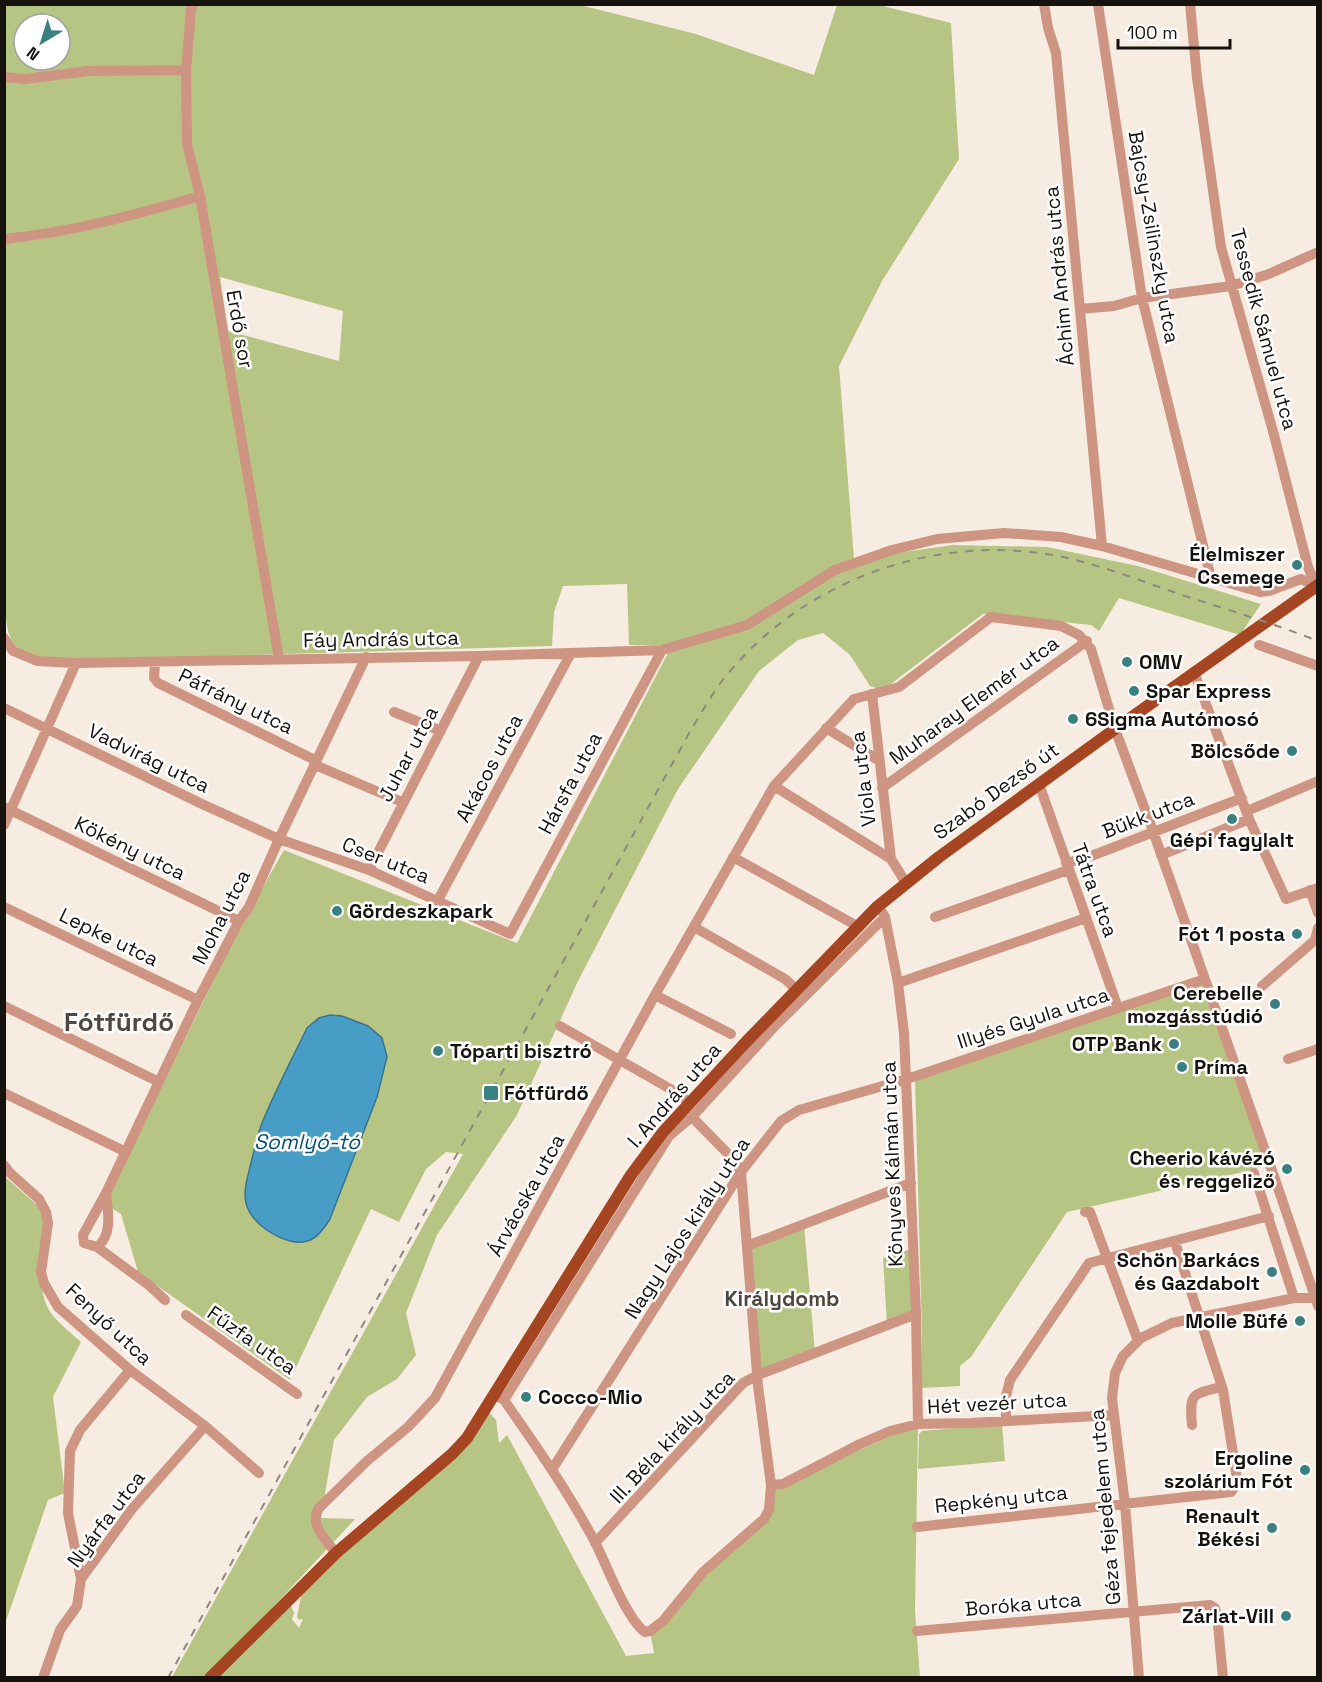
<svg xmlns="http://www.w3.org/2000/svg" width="1322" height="1682" viewBox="0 0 1322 1682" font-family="'Space Grotesk',sans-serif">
	<rect width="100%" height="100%" fill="#f7ece1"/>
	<path fill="#b7c584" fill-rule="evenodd" d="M 4,5 L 580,5 L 696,34 L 814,75 L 837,5 L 879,5 L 951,23 L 959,159 L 882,281 L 839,366 L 854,559 L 953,545 L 1047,547 L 1138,566 L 1261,604 L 1240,635 L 1119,598 L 1099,631 L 1091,625 L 983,614 L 883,690 L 870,686 L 850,655 L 823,633 L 798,640 L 759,671 L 678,789 L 578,981 L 517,1115 L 437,1235 L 406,1313 L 416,1355 L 397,1379 L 367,1397 L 334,1440 L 321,1518 L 355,1519 L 247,1635 L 203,1677 L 172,1677 L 463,1154 L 446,1152 L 426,1169 L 399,1222 L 371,1209 L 290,1380 L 138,1272 L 121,1214 L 105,1204 L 235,936 L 284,850 L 517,943 L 668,653 L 661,645 L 629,645 L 627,584 L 563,586 L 554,612 L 552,646 L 84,660 C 60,659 23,664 11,639 C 6,629 6,613 4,602 ZM 24,24 L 60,24 L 60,60 L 24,60 ZM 220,277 L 343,311 L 339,361 L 228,331 ZM 377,1097 L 330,1219 L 313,1239 L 294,1242 L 257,1221 L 250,1213 L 246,1202 Z
		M 1201,985 L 1270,1164 L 1252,1170 L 1067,1212 L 971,1357 L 960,1366 L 960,1386 L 921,1388 L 922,1335 L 915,1080 Z
		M 4,1176 L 52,1218 C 47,1248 31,1291 54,1317 C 62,1326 72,1334 81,1342 L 53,1397 L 65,1493 L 48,1500 L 5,1624 Z
		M 804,1224 L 815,1353 L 758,1375 L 747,1246 Z
		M 914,1248 L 916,1314 L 887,1325 L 883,1258 Z
		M 487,1410 L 496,1420 L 499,1443 L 507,1435 L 626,1656 L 654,1653 L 650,1631 L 764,1519 L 771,1485 L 802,1475 L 918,1424 L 915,1611 L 920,1677 L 215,1678 L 291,1605 L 294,1613 L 292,1619 L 299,1628 L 303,1619 L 299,1620 L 297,1617 L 302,1591 L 455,1454 Z
		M 1002,1424 L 1005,1461 L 918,1469 L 919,1434 L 922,1431 Z"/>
	<path fill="#489dc6" stroke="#39738f" stroke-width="1.5" d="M 330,1015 L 342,1016 L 368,1026 L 382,1038 L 387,1057 L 377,1097 L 330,1219 C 320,1235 311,1246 290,1241 C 272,1236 251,1222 246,1203 C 243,1190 248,1176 251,1163 C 254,1150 257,1136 262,1123 C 275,1091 292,1059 307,1028 L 319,1018 Z"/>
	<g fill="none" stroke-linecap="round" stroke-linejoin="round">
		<path stroke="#cd9582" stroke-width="10" d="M 193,4 L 191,10 L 186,70 L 187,144 L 200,196 L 279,659
			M 1044,4 L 1048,28 L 1056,53 L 1102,546
			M 1098,4 L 1142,298 L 1211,578
			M 1190,4 L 1197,78 L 1221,247 L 1274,435 L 1308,567 L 1316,586
			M 4,77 L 25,79 L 88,71 L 186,70
			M 4,239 C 72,232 135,215 200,196
			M 1080,309 L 1114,306 L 1142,298 L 1231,286 L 1269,274 L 1318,252
			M 4,638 L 13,651
			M 1259,645 L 1318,666
			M 13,651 L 37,661 L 76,663 L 479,656 L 662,650 L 747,625 L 835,570 L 892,550 L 937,539 L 1004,533 L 1061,537 L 1102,546 L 1260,592 L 1269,591 L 1301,579 L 1316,586
			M 155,663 L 154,678 L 158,683 L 317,761
			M 1194,672 L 1249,819 L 1286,899 L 1318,888
			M 872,694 L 891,859
			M 4,708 L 202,804 L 279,839 L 369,870 L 510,934 L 662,650
			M 394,712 L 441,731
			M 826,728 L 878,760
			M 315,765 L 402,802
			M 1039,784 L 1118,1008
			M 774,786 L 891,859 L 906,883
			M 882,788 L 1087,641
			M 4,807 L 239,921
			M 1247,811 L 1318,781
			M 4,825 L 76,663
			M 1161,855 L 1249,819
			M 733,857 L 859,927
			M 1066,863 L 1086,858 L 1242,798
			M 369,870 L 479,656
			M 1310,890 L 1318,913
			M 438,900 L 571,653
			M 4,907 L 198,1000
			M 882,912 L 885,917 L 898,983 L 904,1033 L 916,1314 L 918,1424
			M 935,917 L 1068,870
			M 694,927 L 785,979 L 797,990
			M 898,983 L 1086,918
			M 1262,986 L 1315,940 L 1318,928
			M 655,995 L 731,1034
			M 4,1006 L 159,1082
			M 560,1026 L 681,1095 L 689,1103
			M 1288,1059 L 1318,1049
			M 4,1093 L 126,1152
			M 4,1165 L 10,1173 L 39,1199 L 46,1212 L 48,1223 L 41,1272 L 44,1283 L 58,1307 L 130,1370 L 205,1426 L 259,1473
			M 1254,1173 L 1294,1298
			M 106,1193 L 83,1235 L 84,1243 L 97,1247 C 113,1235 108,1211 106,1193 L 198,1000 L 239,921 L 249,907 L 279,839 L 366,657
			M 1085,1212 L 1090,1212 L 1138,1341
			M 747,1246 L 911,1183
			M 97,1247 L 150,1286 L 165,1300
			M 186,1315 L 297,1394
			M 495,1395 L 504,1400 C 537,1447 569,1493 596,1544 C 607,1566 626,1618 645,1632 L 650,1631 L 663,1621 L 703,1572 L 764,1519 L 769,1510 L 771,1485 L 758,1386 L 741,1172 L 734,1160 L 692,1117
			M 504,1400 L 669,1136 L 692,1117 L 775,1026 L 885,917
			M 1006,1421 L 1006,1396 L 1010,1380 L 1089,1263 L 1269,1216
			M 1192,1425 C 1189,1393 1192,1394 1222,1387
			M 553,1468 L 741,1172 L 781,1121 L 799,1110 L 907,1079 L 1205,979
			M 771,1485 L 783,1484 L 860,1444 L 890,1431 L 918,1424 L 971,1423 L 1114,1415
			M 917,1527 L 1231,1492 L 1236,1485 L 1237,1479 L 1223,1390 L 1175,1242
			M 595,1543 L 743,1383 L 758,1375 L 916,1314
			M 336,1553 C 325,1539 310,1526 318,1509 L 367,1461 L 408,1427 L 435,1398 L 655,995 L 774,786 L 854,699 L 899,687 L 991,617 L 1061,626 L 1079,635 L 1091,649 L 1115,729 L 1153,831 L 1276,1182 L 1318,1306
			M 81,1579 L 68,1513 L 70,1451 L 80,1430 L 130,1370
			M 917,1631 L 1210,1605 L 1215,1608 L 1217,1615 L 1223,1678
			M 43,1678 L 60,1630 L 77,1606 L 81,1579 L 132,1509 L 205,1426
			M 1139,1678 L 1125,1504 L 1112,1398 L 1115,1373 L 1123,1356 L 1141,1338 L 1172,1323 L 1294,1298 L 1316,1298"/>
		<path stroke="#a64521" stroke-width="12" d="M 210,1678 L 336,1553 L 452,1454 L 467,1438 L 631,1175 L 663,1132 L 746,1042 L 877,907 L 939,857 L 1115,729 L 1318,585"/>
		<path stroke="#8f8880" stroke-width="2" stroke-dasharray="8 8" stroke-linecap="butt" d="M 168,1678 L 692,728 C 701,714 709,699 719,685 C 793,587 920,537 1040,553 C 1091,560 1140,581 1188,597 C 1232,611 1275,624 1318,641"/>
	</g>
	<g fill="#388180" stroke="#fff" stroke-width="2">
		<circle cx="1297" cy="565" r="6"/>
		<circle cx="1127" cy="662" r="6"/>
		<circle cx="1134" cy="691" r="6"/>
		<circle cx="1073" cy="719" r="6"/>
		<circle cx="1292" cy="751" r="6"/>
		<circle cx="1232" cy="819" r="6"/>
		<circle cx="337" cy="911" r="6"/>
		<circle cx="1297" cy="934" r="6"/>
		<circle cx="1275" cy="1004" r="6"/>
		<circle cx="1174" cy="1044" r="6"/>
		<circle cx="438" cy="1051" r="6"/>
		<circle cx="1182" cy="1067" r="6"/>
		<rect x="483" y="1085" width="16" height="16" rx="3"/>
		<circle cx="1287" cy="1169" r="6"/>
		<circle cx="1272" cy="1272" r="6"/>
		<circle cx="1300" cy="1321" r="6"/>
		<circle cx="526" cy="1397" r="6"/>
		<circle cx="1305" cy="1470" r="6"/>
		<circle cx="1272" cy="1528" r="6"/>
		<circle cx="1286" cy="1616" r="6"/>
	</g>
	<g text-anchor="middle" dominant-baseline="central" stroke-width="5" stroke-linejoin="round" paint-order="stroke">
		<g font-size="20" fill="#16120e" stroke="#fff">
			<text transform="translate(1154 237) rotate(80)">Bajcsy-Zsilinszky utca</text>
			<text transform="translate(1059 276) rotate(-95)">Áchim András utca</text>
			<text transform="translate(240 329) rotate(80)">Erdő sor</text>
			<text transform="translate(1264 329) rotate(75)">Tessedik Sámuel utca</text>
			<text transform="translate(381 639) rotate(-1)">Fáy András utca</text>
			<text transform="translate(974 700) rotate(-36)">Muharay Elemér utca</text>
			<text transform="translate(236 701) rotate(26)">Páfrány utca</text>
			<text transform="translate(408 754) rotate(-62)">Juhar utca</text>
			<text transform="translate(149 758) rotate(26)">Vadvirág utca</text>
			<text transform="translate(489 768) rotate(-62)">Akácos utca</text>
			<text transform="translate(863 779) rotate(-97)">Viola utca</text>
			<text transform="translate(570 783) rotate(-62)">Hársfa utca</text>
			<text transform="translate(996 791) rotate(-36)">Szabó Dezső út</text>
			<text transform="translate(1148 815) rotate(-21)">Bükk utca</text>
			<text transform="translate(130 848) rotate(26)">Kökény utca</text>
			<text transform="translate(386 860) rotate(22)">Cser utca</text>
			<text transform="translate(1095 890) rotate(70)">Tátra utca</text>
			<text transform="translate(221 917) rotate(-63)">Moha utca</text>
			<text transform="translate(109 937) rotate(26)">Lepke utca</text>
			<text transform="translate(1033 1018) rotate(-18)">Illyés Gyula utca</text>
			<text transform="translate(674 1095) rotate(-49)">I. András utca</text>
			<text transform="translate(892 1164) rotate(-92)">Könyves Kálmán utca</text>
			<text transform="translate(526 1195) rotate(-61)">Árvácska utca</text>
			<text transform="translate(687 1228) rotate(-57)">Nagy Lajos király utca</text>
			<text transform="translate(109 1324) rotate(43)">Fenyő utca</text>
			<text transform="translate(252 1340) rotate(35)">Fűzfa utca</text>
			<text transform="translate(997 1403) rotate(-3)">Hét vezér utca</text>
			<text transform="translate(672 1437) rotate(-47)">III. Béla király utca</text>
			<text transform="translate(1001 1499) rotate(-6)">Repkény utca</text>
			<text transform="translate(1105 1507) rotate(-95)">Géza fejedelem utca</text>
			<text transform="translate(106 1519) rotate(-53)">Nyárfa utca</text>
			<text transform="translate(1023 1604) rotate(-5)">Boróka utca</text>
		</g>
		<g font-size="20" font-weight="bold" fill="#16120e" stroke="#fff" text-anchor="end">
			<text x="1285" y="554">Élelmiszer<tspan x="1285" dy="23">Csemege</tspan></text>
			<text x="1139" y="662" text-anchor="start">OMV</text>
			<text x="1146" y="691" text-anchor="start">Spar Express</text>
			<text x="1085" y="719" text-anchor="start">6Sigma Autómosó</text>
			<text x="1280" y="751">Bölcsőde</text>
			<text x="1232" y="840" text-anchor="middle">Gépi fagylalt</text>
			<text x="349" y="911" text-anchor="start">Gördeszkapark</text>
			<text x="1285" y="934">Fót 1 posta</text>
			<text x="1263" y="993">Cerebelle<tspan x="1263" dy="23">mozgásstúdió</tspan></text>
			<text x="1162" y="1044">OTP Bank</text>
			<text x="450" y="1051" text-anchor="start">Tóparti bisztró</text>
			<text x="1194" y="1067" text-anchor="start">Príma</text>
			<text x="504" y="1093" text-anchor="start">Fótfürdő</text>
			<text x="1275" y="1158">Cheerio kávézó<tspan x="1275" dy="23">és reggeliző</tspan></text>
			<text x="1260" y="1260">Schön Barkács<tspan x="1260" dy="23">és Gazdabolt</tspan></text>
			<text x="1288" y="1321">Molle Büfé</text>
			<text x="538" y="1397" text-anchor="start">Cocco-Mio</text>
			<text x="1293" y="1458">Ergoline<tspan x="1293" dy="23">szolárium Fót</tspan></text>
			<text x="1260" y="1516">Renault<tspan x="1260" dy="23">Békési</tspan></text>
			<text x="1274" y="1616">Zárlat-Vill</text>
		</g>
		<g font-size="21" font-style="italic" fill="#0b516d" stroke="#fff">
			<text x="307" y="1141">Somlyó-tó</text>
		</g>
		<g font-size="21" font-weight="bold" fill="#50483f" stroke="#fff">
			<text x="782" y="1298">Királydomb</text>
		</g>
		<g font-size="26" font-weight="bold" fill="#50483f" stroke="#fff">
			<text x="119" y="1022">Fótfürdő</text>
		</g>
	</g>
	<rect width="1322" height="1682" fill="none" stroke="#16120e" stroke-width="12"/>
	<g transform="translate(42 42) rotate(218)"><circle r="28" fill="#ffffff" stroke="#a2a09f" stroke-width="1.5"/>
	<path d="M0-4.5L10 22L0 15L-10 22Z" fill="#388180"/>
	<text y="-9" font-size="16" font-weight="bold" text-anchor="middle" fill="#16120e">N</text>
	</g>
	<path d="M1118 39v9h112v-9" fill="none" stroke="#16120e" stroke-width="3"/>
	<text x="1127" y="39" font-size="18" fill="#16120e" stroke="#ffffff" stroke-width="4.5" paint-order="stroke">100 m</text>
</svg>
